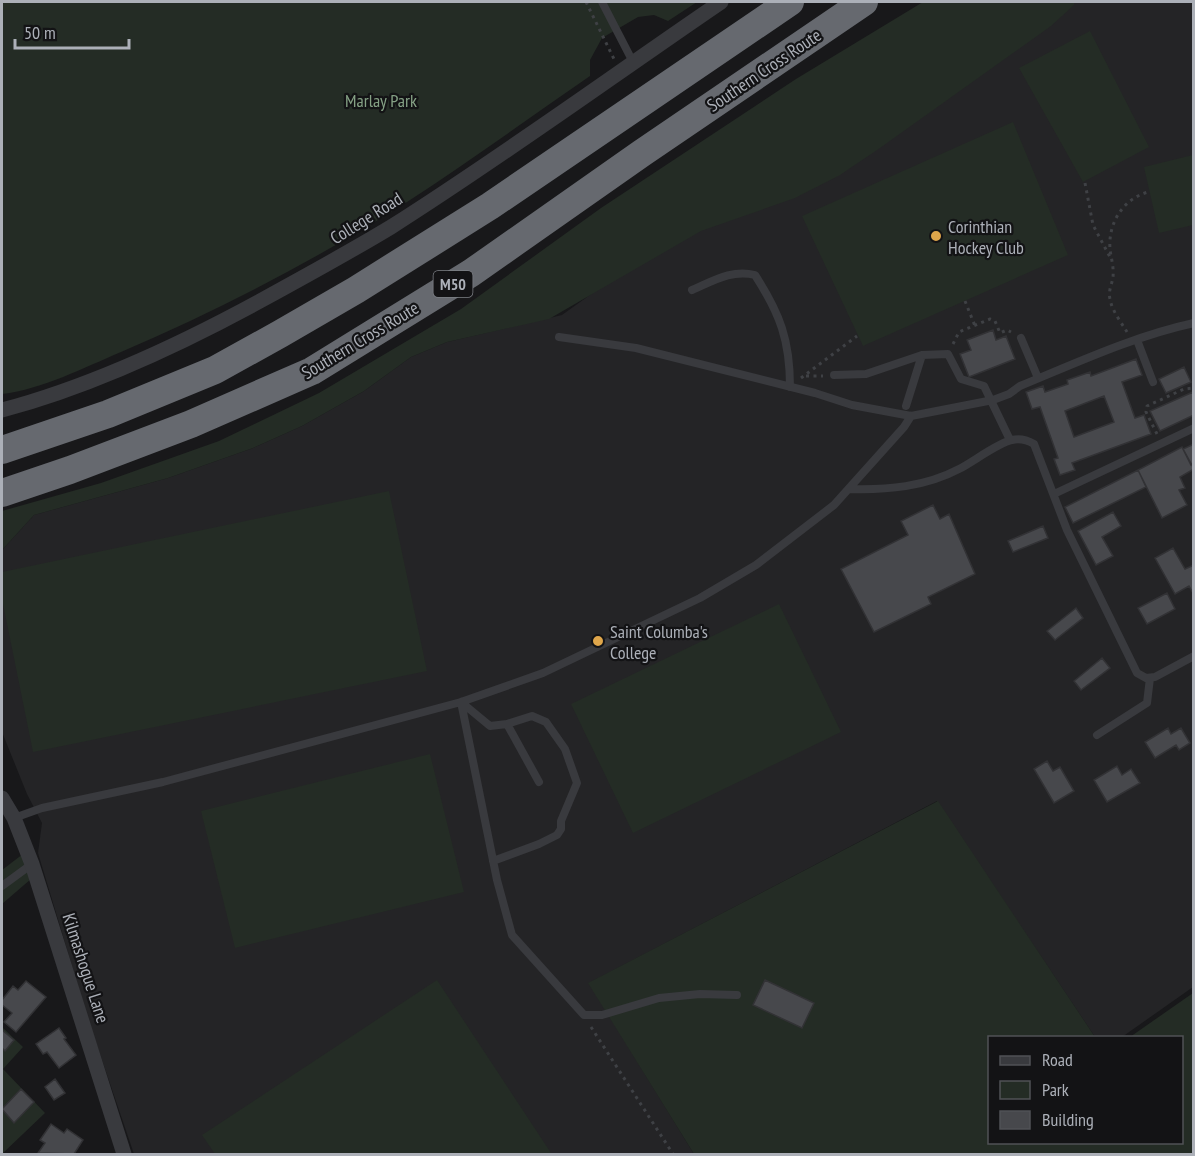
<svg xmlns="http://www.w3.org/2000/svg" width="1195" height="1156" viewBox="0 0 1195 1156" font-family="'PT Sans Narrow',sans-serif">
	<rect width="100%" height="100%" fill="#18181a"/>
	<path fill="#242426" d="M 989,2 L 1193,2 L 1193,987 L 1122,1037 L 1095,1037 L 937,801 L 589,983 L 694,1154 L 134,1154 L 88,1019 L 38,853 L 42,823 L 27,794 L 2,732 L 2,550 L 34,515 L 168,478 L 253,448 L 302,426 L 364,391 L 411,357 L 447,342 L 562,315 L 693,221 Z"/>
	<path fill="#242c25" d="M 2,2 L 697,2 L 668,21 L 654,15 L 638,17 L 602,38 L 590,60 L 590,76 C 529,118 469,162 407,202 C 315,260 220,310 121,352 C 83,368 43,389 2,394 Z
		M 923,2 L 1074,2 L 1074,5 L 1051,26 L 880,148 L 840,175 L 795,198 L 701,231 L 549,319 L 447,342 L 411,357 L 364,391 L 302,426 L 253,448 L 168,478 L 34,515 L 2,550 L 2,511 L 101,483 L 219,441 L 319,393 L 461,309 L 601,208 L 796,79 Z
		M 1090,31 L 1149,147 L 1083,182 L 1019,68 Z
		M 1013,122 L 1068,255 L 863,346 L 802,216 Z
		M 1193,155 L 1193,225 L 1159,233 L 1144,167 Z
		M 389,491 L 427,671 L 33,752 L 2,599 L 2,572 Z
		M 779,604 L 841,732 L 633,833 L 571,704 Z
		M 430,754 L 464,892 L 235,948 L 201,811 Z
		M 938,801 L 1095,1037 L 990,1038 L 990,1142 L 1182,1142 L 1182,1038 L 1130,1037 L 1193,993 L 1193,1154 L 694,1154 L 588,983 Z
		M 23,854 L 31,879 L 2,904 L 2,870 Z
		M 437,980 L 551,1153 L 215,1154 L 202,1135 Z
		M 2,1027 L 23,1047 L 3,1069 L 45,1113 L 2,1154 Z"/>
	<path fill="#47484c" stroke="#323235" stroke-width="1.5" fill-rule="evenodd" d="M 993,330 L 996,340 L 1006,336 L 1015,359 L 969,377 L 960,354 L 971,350 L 967,340 Z
		M 1136,359 L 1142,375 L 1122,382 L 1135,418 L 1144,415 L 1151,434 L 1072,463 L 1075,470 L 1060,475 L 1054,459 L 1058,458 L 1040,407 L 1032,409 L 1026,392 L 1043,386 L 1045,392 L 1068,384 L 1067,380 L 1090,372 L 1091,376 ZM 1104,396 L 1114,422 L 1074,437 L 1065,411 Z
		M 1184,367 L 1191,382 L 1166,393 L 1159,379 Z
		M 1193,392 L 1194,415 L 1160,431 L 1150,411 Z
		M 1194,444 L 1194,464 L 1191,465 L 1183,449 Z
		M 1182,447 L 1194,469 L 1180,477 L 1185,488 L 1179,490 L 1187,505 L 1162,518 L 1138,470 Z
		M 1138,470 L 1146,487 L 1073,523 L 1065,507 Z
		M 933,505 L 940,519 L 949,514 L 975,574 L 928,597 L 931,604 L 874,632 L 841,569 L 908,535 L 901,521 Z
		M 1113,512 L 1121,526 L 1102,537 L 1113,556 L 1096,565 L 1078,531 Z
		M 1043,526 L 1048,538 L 1013,552 L 1008,541 Z
		M 1173,548 L 1185,569 L 1194,565 L 1193,593 L 1189,586 L 1175,594 L 1155,558 Z
		M 1167,593 L 1175,609 L 1147,624 L 1138,608 Z
		M 1076,608 L 1083,618 L 1055,640 L 1047,631 Z
		M 1102,658 L 1110,668 L 1081,690 L 1074,681 Z
		M 1168,728 L 1171,734 L 1181,728 L 1190,743 L 1179,750 L 1176,745 L 1155,758 L 1145,742 Z
		M 1047,761 L 1053,771 L 1060,767 L 1074,791 L 1054,803 L 1034,769 Z
		M 1117,766 L 1122,775 L 1131,769 L 1140,783 L 1107,802 L 1094,780 Z
		M 765,980 L 814,1003 L 802,1028 L 753,1005 Z
		M 26,981 L 46,997 L 16,1032 L 4,1022 L 12,1013 L 2,1005 L 2,1000 L 13,986 L 18,990 Z
		M 59,1028 L 66,1038 L 64,1039 L 76,1055 L 59,1068 L 47,1052 L 43,1054 L 36,1044 Z
		M 2,1030 L 14,1040 L 5,1051 L 2,1048 Z
		M 55,1079 L 65,1093 L 54,1100 L 45,1087 Z
		M 21,1089 L 34,1102 L 14,1123 L 2,1109 Z
		M 51,1124 L 64,1133 L 67,1129 L 83,1140 L 74,1154 L 38,1153 L 45,1143 L 40,1140 Z"/>
	<g fill="none" stroke-linecap="round" stroke-linejoin="round">
		<path stroke="#3f4145" stroke-width="3" stroke-dasharray="3 4.5" stroke-linecap="butt" d="M 586,2 L 614,59
			M 1085,183 L 1093,225 L 1111,259
			M 965,301 L 975,326
			M 1127,332 C 1121,322 1112,311 1110,299 C 1108,291 1112,284 1113,277 C 1114,267 1111,258 1110,249 C 1108,223 1123,199 1148,192
			M 953,344 L 959,332 L 990,319 L 995,321 L 1000,333 L 1007,330 L 1011,332
			M 806,376 L 823,376
			M 801,378 L 857,336
			M 1157,434 L 1146,412 L 1147,406 L 1184,389 L 1194,388
			M 591,1027 L 673,1154"/>
		<path stroke="#393a3e" stroke-width="8" d="M 602,2 L 633,62
			M 692,290 C 713,281 732,269 755,275 C 780,314 790,340 790,387
			M 559,337 L 636,348 L 815,393 L 852,405 L 911,416 L 993,400 L 1009,394 L 1020,386 C 1076,363 1134,336 1194,323
			M 1021,338 L 1038,378
			M 1137,340 L 1153,382
			M 834,375 L 866,374 L 922,355 L 948,354 L 961,379 L 984,386 L 1010,440
			M 906,406 L 922,355
			M 850,489 C 887,490 925,487 959,469 C 973,462 999,442 1012,440 C 1021,438 1027,440 1034,444 L 1067,530 L 1137,673 L 1146,678 L 1155,677 L 1194,656
			M 1054,494 L 1194,428
			M 461,702 L 497,880 L 512,935 L 584,1015 L 602,1015 L 659,998 L 700,994 L 737,995
			M 461,702 L 490,726 L 507,724 L 532,716 L 546,722 L 565,749 L 577,783 L 561,821 L 561,829 L 557,835 L 539,844 L 493,861
			M 507,724 L 539,782
			M 1097,735 L 1147,703 L 1150,678
			M 14,818 L 42,808 L 163,782 L 461,702 L 543,673 L 700,598 L 756,565 L 834,505 L 904,427 L 911,416
			M 2,886 L 32,864"/>
		<path stroke="#393a3e" stroke-width="15" d="M 2,410 C 89,387 181,344 260,301 C 304,277 348,253 391,227 C 503,156 611,77 721,2
			M 2,798 L 14,818 L 32,864 L 124,1154"/>
		<path stroke="#66696f" stroke-width="28" d="M 2,450 L 108,414 L 215,370 L 280,334 L 356,290 L 490,206 L 790,2
			M 2,493 L 70,470 L 191,424 L 312,371 L 471,273 L 642,153 L 864,2"/>
	</g>
	<g fill="#dfa64b" stroke="#131315" stroke-width="2">
		<circle cx="936" cy="236" r="6"/>
		<circle cx="598" cy="641" r="6"/>
	</g>
	<g text-anchor="middle" dominant-baseline="central" stroke-width="4.5" stroke-linejoin="round" paint-order="stroke">
		<rect fill="#131315" stroke="#7e8187" stroke-width="1.5" x="433.5" y="271" width="39" height="26" rx="4.5"/>
		<g font-size="16" font-weight="bold" fill="#acb0b8">
			<text x="453" y="284">M50</text>
		</g>
		<g font-size="18" fill="#acb0b8" stroke="#131315">
			<text transform="translate(764 70) rotate(-34)">Southern Cross Route</text>
			<text transform="translate(366 218) rotate(-32)">College Road</text>
			<text transform="translate(360 340) rotate(-31)">Southern Cross Route</text>
			<text transform="translate(86 968) rotate(72)">Kilmashogue Lane</text>
		</g>
		<g font-size="18" fill="#85a185" stroke="#131315">
			<text x="381" y="100">Marlay Park</text>
		</g>
		<g font-size="18" fill="#acb0b8" stroke="#131315" text-anchor="start">
			<text x="948" y="226">Corinthian<tspan x="948" dy="21">Hockey Club</tspan></text>
			<text x="610" y="631">Saint Columba's<tspan x="610" dy="21">College</tspan></text>
		</g>
	</g>
	<rect width="1195" height="1156" fill="none" stroke="#acb0b8" stroke-width="6"/>
	<rect x="988" y="1036" width="195" height="108" fill="#131315" stroke="#505256" stroke-width="1.5"/>
	<rect x="1000" y="1056" width="30" height="9" fill="#393a3e" stroke="#505256" stroke-width="1.5"/>
	<text x="1042" y="1066" font-size="18" fill="#acb0b8">Road</text>
	<rect x="1000" y="1081" width="30" height="18" fill="#242c25" stroke="#505256" stroke-width="1.5"/>
	<text x="1042" y="1096" font-size="18" fill="#acb0b8">Park</text>
	<rect x="1000" y="1111" width="30" height="18" fill="#47484c" stroke="#505256" stroke-width="1.5"/>
	<text x="1042" y="1126" font-size="18" fill="#acb0b8">Building</text>
	<path d="M15 39v9h114v-9" fill="none" stroke="#acb0b8" stroke-width="3"/>
	<text x="24" y="39" font-size="18" fill="#acb0b8" stroke="#131315" stroke-width="4.5" paint-order="stroke">50 m</text>
</svg>
